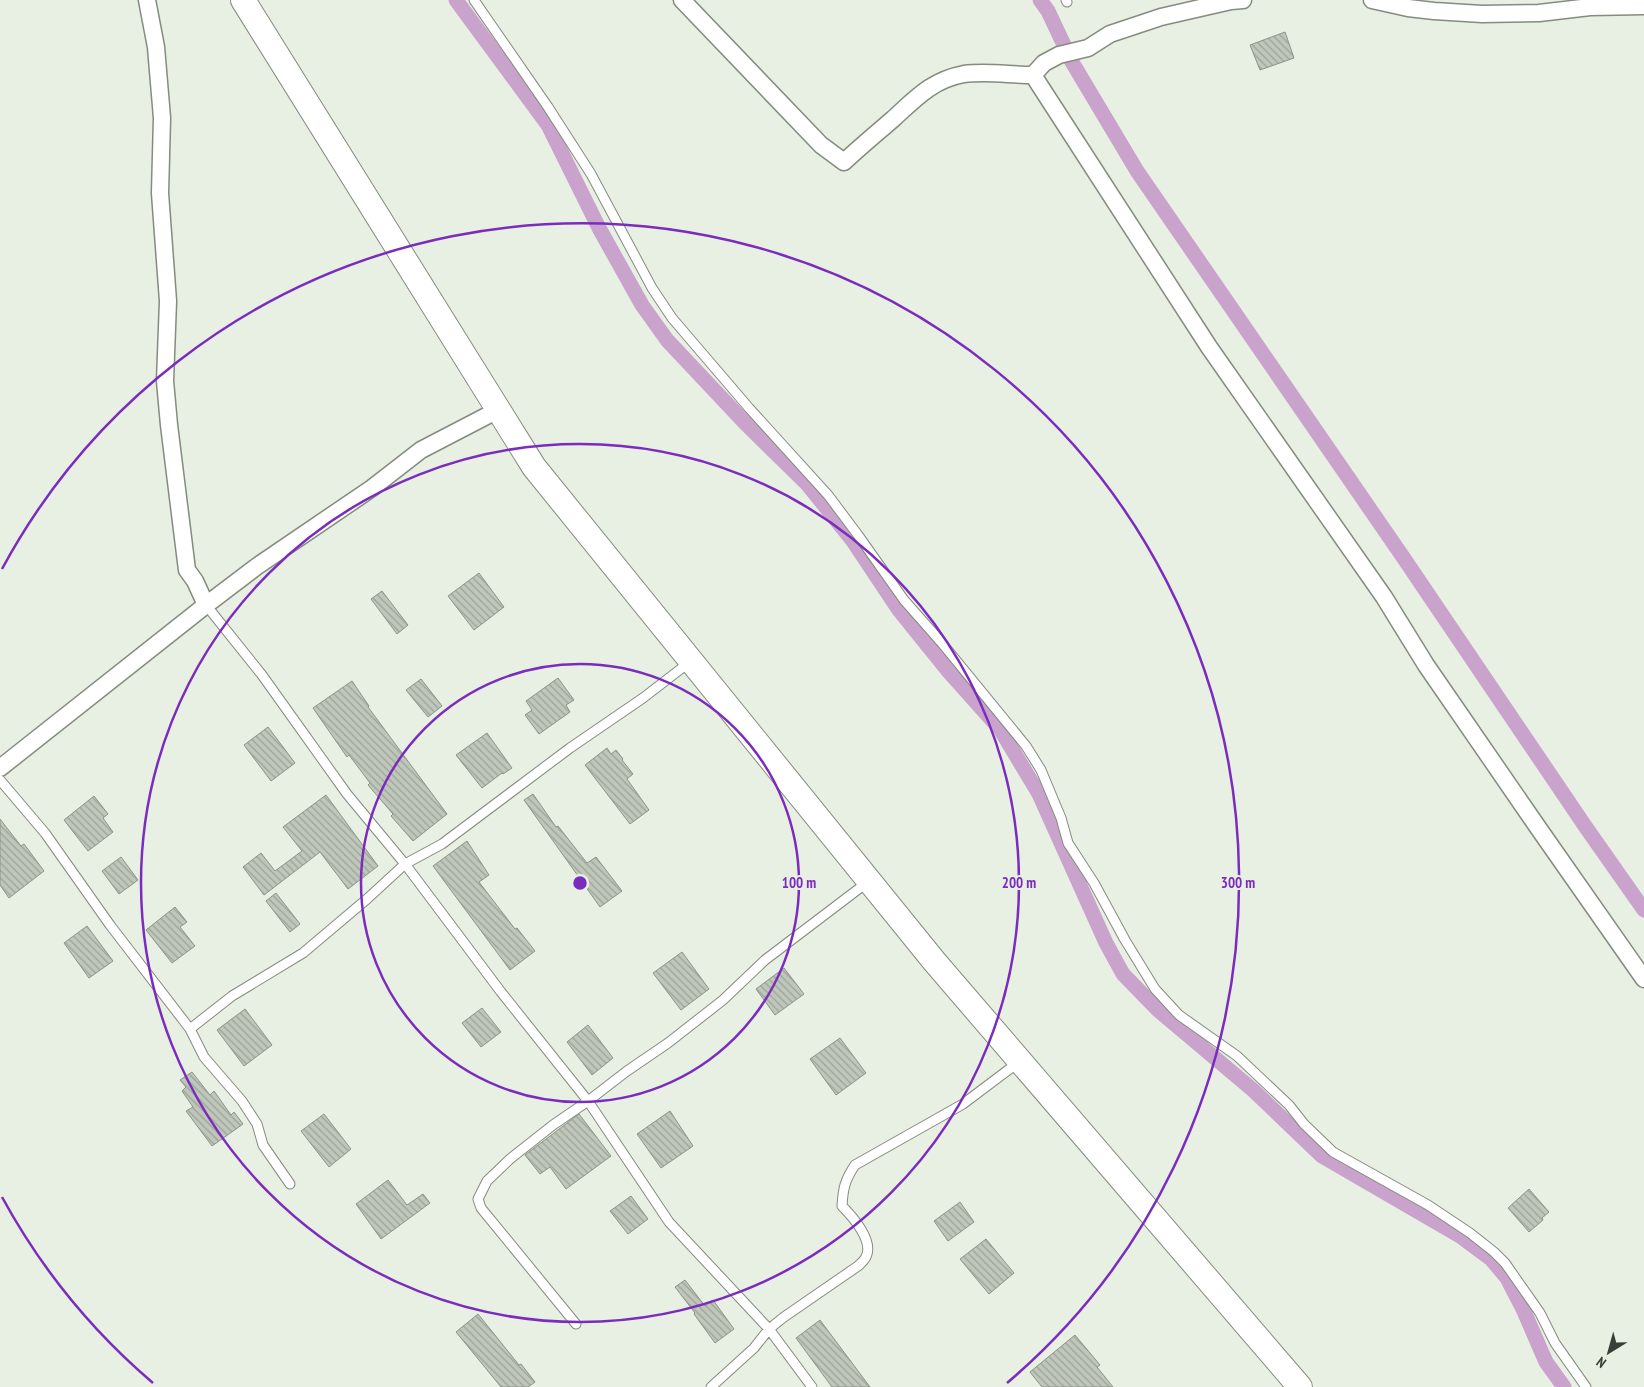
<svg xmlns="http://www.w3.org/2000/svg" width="1644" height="1387" viewBox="0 0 1644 1387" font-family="'PT Sans Narrow',sans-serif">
	<defs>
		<pattern id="building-back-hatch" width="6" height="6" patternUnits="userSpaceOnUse" patternTransform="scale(1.25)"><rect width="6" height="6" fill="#bfc6ba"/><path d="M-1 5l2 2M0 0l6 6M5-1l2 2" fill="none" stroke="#9ca298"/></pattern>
	</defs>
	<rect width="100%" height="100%" fill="#e8f0e3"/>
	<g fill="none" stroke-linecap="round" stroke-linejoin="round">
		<path stroke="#caa3cc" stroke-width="15" d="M 456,0 L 548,125 L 599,228 L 642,305 L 667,340 L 747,425 L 808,485 L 853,541 L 899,610 L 949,672 L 1000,729 L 1039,794 L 1106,943 L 1123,974 L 1158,1010 L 1253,1090 L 1322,1156 L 1460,1236 L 1491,1259 L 1507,1278 L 1523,1309 L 1546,1362 L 1564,1387
			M 1040,0 L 1048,11 L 1072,62 L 1137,171 L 1403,557 L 1585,826 L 1644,910"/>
	</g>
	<path fill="url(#building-back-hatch)" stroke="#8c9387" d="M 1285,32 L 1294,58 L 1260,70 L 1250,45 Z
		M 479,573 L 504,607 L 474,630 L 448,596 Z
		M 382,591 L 408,625 L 397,634 L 371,599 Z
		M 558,678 L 574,700 L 566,705 L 570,712 L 539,734 L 525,715 L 532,710 L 526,701 Z
		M 421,679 L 442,706 L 428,717 L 406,690 Z
		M 352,681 L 369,706 L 368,707 L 447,814 L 413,841 L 391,816 L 393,814 L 368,785 L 370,783 L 349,755 L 347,757 L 313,708 Z
		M 268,727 L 295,763 L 271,781 L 244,745 Z
		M 487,733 L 512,768 L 503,774 L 502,773 L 482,788 L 456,755 Z
		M 607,748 L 611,754 L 616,750 L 623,759 L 622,760 L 633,774 L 627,779 L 649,810 L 630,824 L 585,765 Z
		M 533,794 L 556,827 L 558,826 L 587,863 L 596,857 L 622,891 L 600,907 L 524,800 Z
		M 326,795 L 378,866 L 348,889 L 320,852 L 264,895 L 243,867 L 261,853 L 275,871 L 302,851 L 283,827 Z
		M 94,796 L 108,814 L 103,818 L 113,832 L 88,851 L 64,820 Z
		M 0,819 L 21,846 L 24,844 L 44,871 L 9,898 L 0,885 Z
		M 467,841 L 489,875 L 479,882 L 515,929 L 517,928 L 535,951 L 510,970 L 433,866 Z
		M 121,857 L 138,880 L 119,894 L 102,871 Z
		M 276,893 L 300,924 L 290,932 L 266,901 Z
		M 175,907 L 187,922 L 180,927 L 195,946 L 172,963 L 146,930 Z
		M 87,926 L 113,961 L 89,978 L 64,943 Z
		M 682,952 L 709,989 L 681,1010 L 653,973 Z
		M 784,968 L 804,994 L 775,1015 L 756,989 Z
		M 482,1008 L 501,1032 L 481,1047 L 462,1023 Z
		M 245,1009 L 272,1045 L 244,1066 L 217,1030 Z
		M 588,1025 L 613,1058 L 592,1075 L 567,1042 Z
		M 840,1038 L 866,1073 L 836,1095 L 810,1059 Z
		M 192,1072 L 210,1095 L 214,1091 L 231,1115 L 234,1112 L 243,1124 L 212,1146 L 186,1111 L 193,1107 L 182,1091 L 186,1087 L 180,1080 Z
		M 670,1111 L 693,1146 L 661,1168 L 637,1134 Z
		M 324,1114 L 351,1149 L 329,1167 L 301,1131 Z
		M 579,1114 L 611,1156 L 566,1189 L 550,1167 L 540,1174 L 525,1155 Z
		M 388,1180 L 407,1205 L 423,1194 L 430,1203 L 381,1239 L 356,1204 Z
		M 1529,1189 L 1549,1212 L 1542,1218 L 1543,1220 L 1529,1232 L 1508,1208 Z
		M 631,1196 L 648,1219 L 628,1234 L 610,1211 Z
		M 960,1202 L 974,1222 L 948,1241 L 934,1221 Z
		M 986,1239 L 1014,1273 L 989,1294 L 960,1259 Z
		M 685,1280 L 705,1306 L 713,1300 L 734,1329 L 715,1343 L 694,1314 L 695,1313 L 675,1287 Z
		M 478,1314 L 519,1365 L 521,1364 L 535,1382 L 528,1387 L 501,1387 L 456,1332 Z
		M 820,1320 L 870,1387 L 832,1387 L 796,1338 Z
		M 1075,1335 L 1100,1365 L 1097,1367 L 1113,1387 L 1042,1387 L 1030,1372 Z"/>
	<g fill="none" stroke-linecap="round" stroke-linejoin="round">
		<defs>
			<path id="service" d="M 474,0 L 548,107 L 591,174 L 652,288 L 672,318 L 749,408 L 828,495 L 858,535 L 904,600 L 941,642 L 1026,746 L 1041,770 L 1061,818 L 1068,843 L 1094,883 L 1125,940 L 1155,989 L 1179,1015 L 1237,1056 L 1289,1105 L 1304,1124 L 1333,1152 L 1428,1205 L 1470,1233 L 1494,1252 L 1505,1263 L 1540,1313 L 1555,1343 L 1586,1387
				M 1066,0 L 1067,2
				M 206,605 L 262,675 L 347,794 L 405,864 L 501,992 L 588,1101 L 669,1222 L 769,1329 L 812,1387
				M 0,780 L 45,833 L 110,925 L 190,1029 L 204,1057 L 242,1101 L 257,1124 L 263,1145 L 290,1184
				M 190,1029 L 232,996 L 303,953 L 367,899 L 405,864 L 442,844 L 570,748 L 643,698 L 691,661
				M 576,1324 L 481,1208 L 478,1199 L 487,1181 L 510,1159 L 553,1125 L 588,1101 L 627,1071 L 668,1043 L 723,1000 L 765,960 L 869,881
				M 711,1387 L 754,1348 L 769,1329 L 784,1317 L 858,1266 C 861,1263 864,1261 866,1257 C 874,1241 853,1217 842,1206 C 843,1188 845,1180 855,1165 L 963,1104 L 1020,1061"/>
			<path id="minor" d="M 147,0 L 156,47 L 162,118 L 160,193 L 168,301 L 165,381 L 169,425 L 187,570 L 195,581 L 206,605
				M 682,0 L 821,145 L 844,162 C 860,147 877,133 893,119 C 916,98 932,80 964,74 C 987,71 1010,75 1033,75 L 1044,63 L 1059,55 L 1088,48 L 1110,34 L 1161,17 L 1231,1 L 1243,0
				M 1372,0 L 1408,8 L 1434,11 L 1482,14 L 1539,13 L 1590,7 L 1644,6
				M 1033,75 L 1209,347 L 1384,597 L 1426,665 L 1539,829 L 1644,979
				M 0,768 L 206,605 L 256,567 L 372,488 L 421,450 L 498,410"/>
			<path id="secondary" d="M 243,0 L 534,467 L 934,961 L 1300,1387"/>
		</defs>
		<use href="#service" stroke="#848b7f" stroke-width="11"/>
		<use href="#minor" stroke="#848b7f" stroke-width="19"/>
		<use href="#secondary" stroke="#848b7f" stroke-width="26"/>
		<use href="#service" stroke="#fff" stroke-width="9"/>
		<use href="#minor" stroke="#fff" stroke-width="16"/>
		<use href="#secondary" stroke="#fff" stroke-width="24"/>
	</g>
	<g fill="none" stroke="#7b2cbf" stroke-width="2.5">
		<circle cx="580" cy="883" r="219"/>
		<circle cx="580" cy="883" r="439"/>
		<path d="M153 1383A658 658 0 0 1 2 1197M2 569A658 658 0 1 1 1007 1383"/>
	</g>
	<circle cx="580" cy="883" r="8" fill="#7b2cbf" stroke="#e8f0e3" stroke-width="2.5"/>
	<g font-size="15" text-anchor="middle" font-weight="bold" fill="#7b2cbf" stroke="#e8f0e3" stroke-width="4" stroke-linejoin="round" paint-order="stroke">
		<text x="799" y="888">100 m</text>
		<text x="1019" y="888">200 m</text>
		<text x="1238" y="888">300 m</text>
	</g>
	<g transform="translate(1609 1352) rotate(217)" stroke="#e8f0e3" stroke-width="4" paint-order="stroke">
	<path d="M0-4L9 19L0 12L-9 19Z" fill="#3a3e38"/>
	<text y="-8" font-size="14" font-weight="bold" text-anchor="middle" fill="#3a3e38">N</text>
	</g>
</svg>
